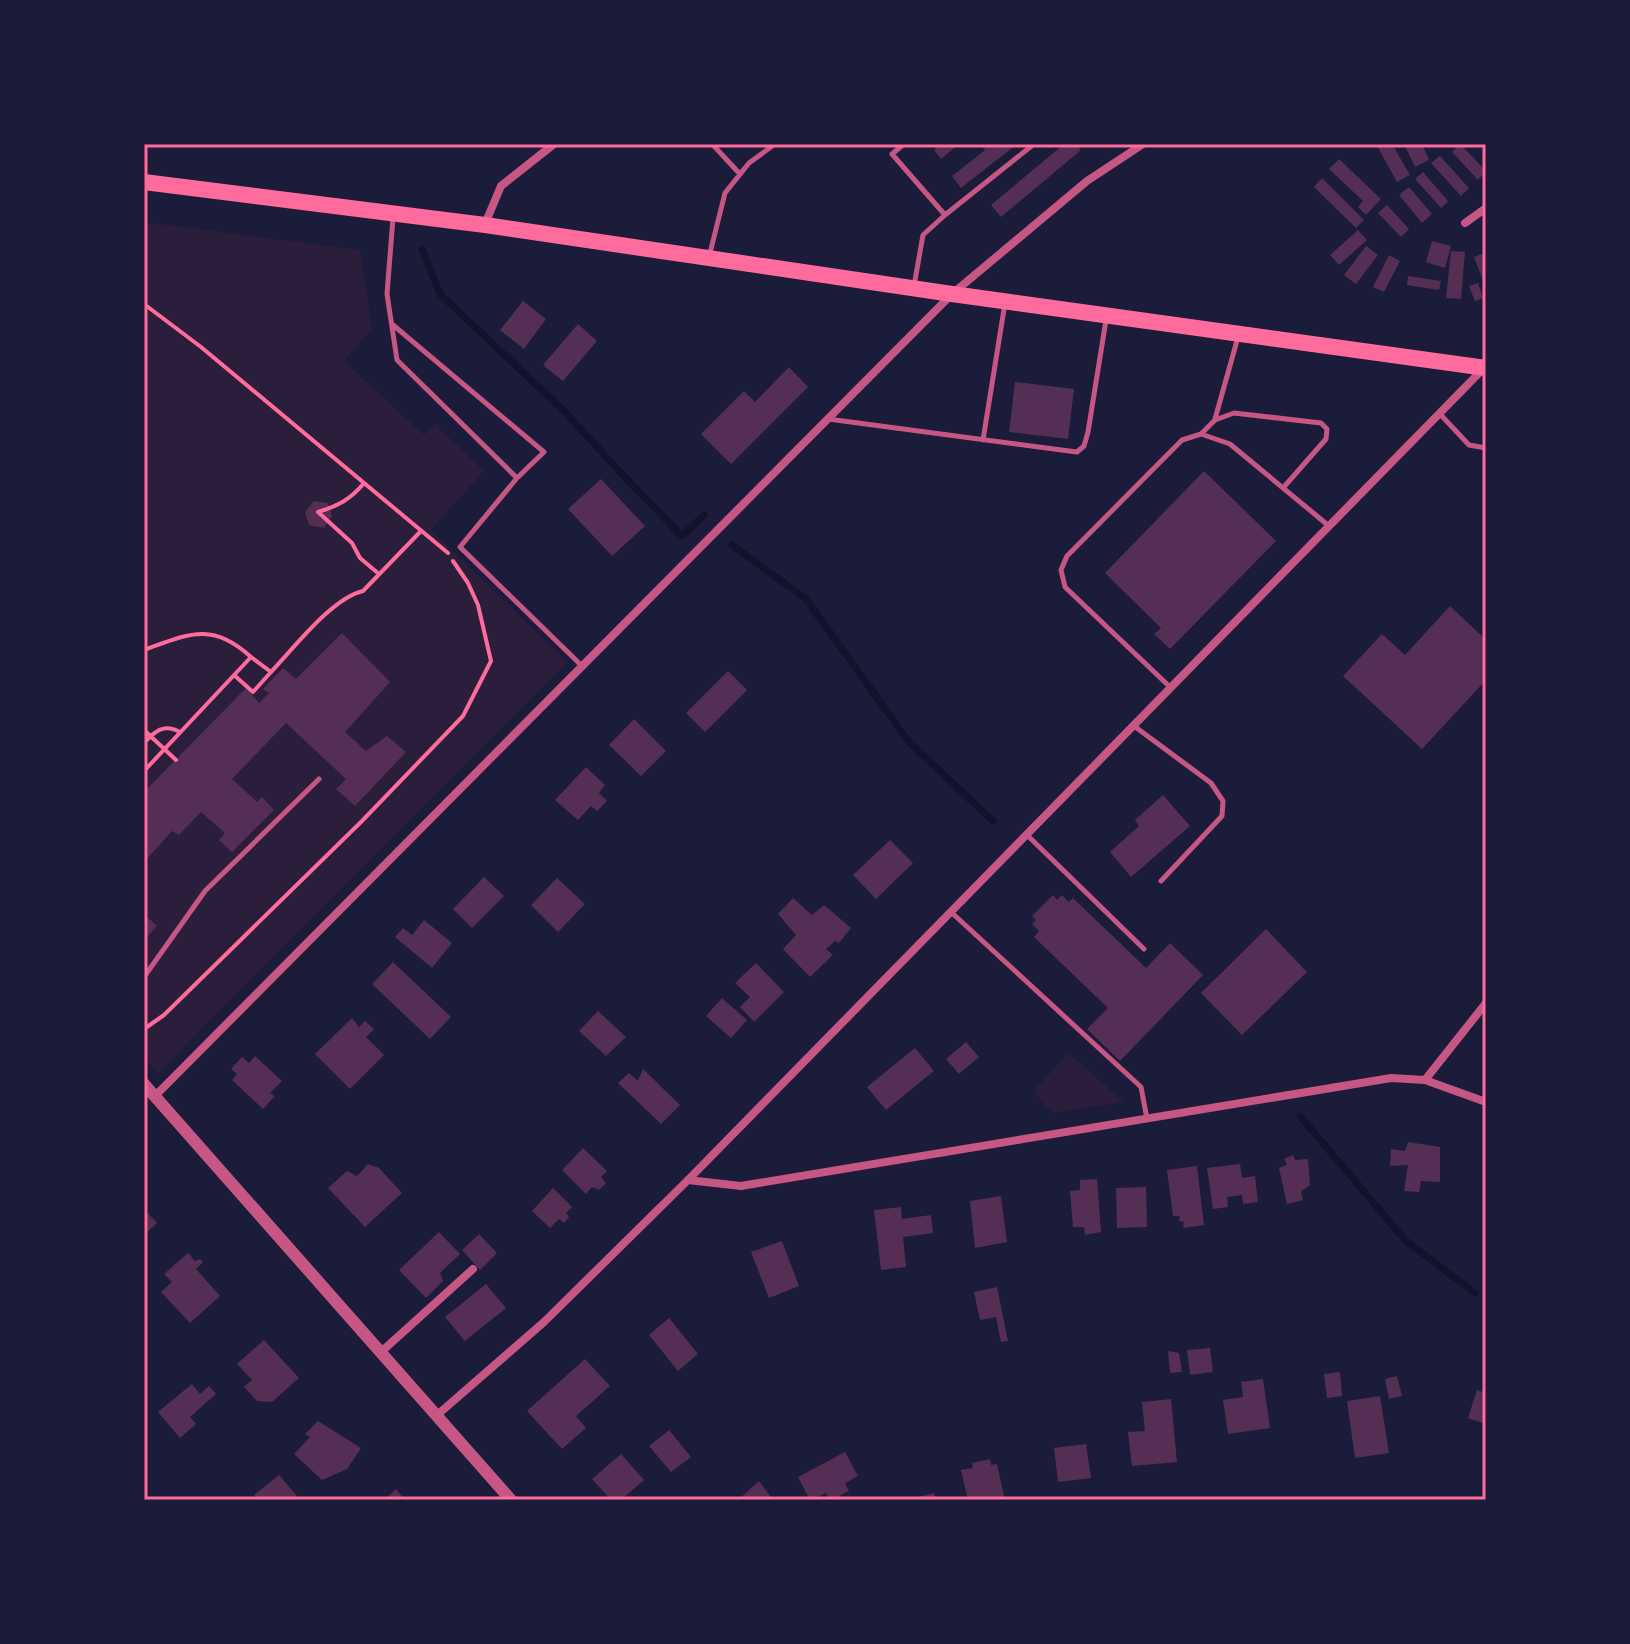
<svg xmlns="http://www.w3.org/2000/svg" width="1630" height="1644" viewBox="0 0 1630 1644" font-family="'Times New Roman',serif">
	<rect width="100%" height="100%" fill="#1b1b3a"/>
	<path fill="#2a1e3b" d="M 144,222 L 360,250 L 372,329 L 344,361 L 424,435 L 435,424 L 484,471 L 431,530 L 568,662 L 158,1073 L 144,1058 Z
		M 1069,1053 L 1124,1102 L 1052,1113 L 1033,1091 Z"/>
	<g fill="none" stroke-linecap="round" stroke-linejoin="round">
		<path stroke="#12122b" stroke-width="7" d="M 422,249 L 440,294 L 564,411 L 621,473 L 682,536 L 704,515
			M 732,545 L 806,599 L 909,742 L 993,821
			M 1300,1116 L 1405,1240 L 1475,1293"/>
	</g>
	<path fill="#542f53" d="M 942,144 L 959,144 L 941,159 L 934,150 Z
		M 980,144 L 1017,144 L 961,188 L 952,176 L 985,150 Z
		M 1064,144 L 1076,144 L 1081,150 L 1001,217 L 991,205 Z
		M 1376,144 L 1392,144 L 1410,175 L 1397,182 Z
		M 1404,144 L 1422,144 L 1429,160 L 1415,167 Z
		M 1460,144 L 1486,171 L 1478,180 L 1452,152 Z
		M 1440,156 L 1469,188 L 1461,196 L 1431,163 Z
		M 1339,159 L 1381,199 L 1366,215 L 1358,207 L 1363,201 L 1329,169 Z
		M 1423,172 L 1448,201 L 1441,208 L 1415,179 Z
		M 1322,178 L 1364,220 L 1356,228 L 1314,187 Z
		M 1409,187 L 1432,214 L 1422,223 L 1399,195 Z
		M 1387,205 L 1409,229 L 1401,237 L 1378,213 Z
		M 1358,230 L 1367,240 L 1339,265 L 1330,255 Z
		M 1432,241 L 1451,246 L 1445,268 L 1426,262 Z
		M 1366,246 L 1378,255 L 1356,284 L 1344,275 Z
		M 1451,251 L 1465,252 L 1461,299 L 1446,298 Z
		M 1484,253 L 1486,259 L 1486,288 L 1474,257 Z
		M 1389,255 L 1400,261 L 1384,292 L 1373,287 Z
		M 1408,276 L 1441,281 L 1439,290 L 1407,285 Z
		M 1478,283 L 1483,298 L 1475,301 L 1469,286 Z
		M 523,301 L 546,319 L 524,349 L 500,330 Z
		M 578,324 L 597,341 L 563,381 L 543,365 Z
		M 789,367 L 808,387 L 731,464 L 701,434 L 744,391 L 755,402 Z
		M 1015,382 L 1074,389 L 1068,439 L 1009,432 Z
		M 1204,471 L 1276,541 L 1170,649 L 1154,634 L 1161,628 L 1105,573 Z
		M 601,479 L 645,526 L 612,556 L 568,509 Z
		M 314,501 L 328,503 L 332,516 L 324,528 L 309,525 L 305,512 Z
		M 1450,606 L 1486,640 L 1486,680 L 1422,749 L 1343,676 L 1382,634 L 1405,655 Z
		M 342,633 L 390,682 L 345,732 L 366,751 L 387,736 L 406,752 L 355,806 L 336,789 L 346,779 L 286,723 L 232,779 L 257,802 L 262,797 L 274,810 L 232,852 L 219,840 L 225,833 L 201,812 L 179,835 L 172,831 L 144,862 L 144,792 L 246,688 L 259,703 L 269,693 L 263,689 L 283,668 L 296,679 Z
		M 728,671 L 747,690 L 705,732 L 686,713 Z
		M 634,719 L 666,751 L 641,776 L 609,745 Z
		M 586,767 L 605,785 L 599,793 L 607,801 L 597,811 L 591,806 L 578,820 L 555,800 Z
		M 1163,795 L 1190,826 L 1131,877 L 1110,852 L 1139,826 L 1135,820 Z
		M 890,840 L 913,863 L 876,899 L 853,875 Z
		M 484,877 L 504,896 L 472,928 L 453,909 Z
		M 557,878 L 585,904 L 558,932 L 531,905 Z
		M 1053,895 L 1057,900 L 1062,895 L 1069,902 L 1073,898 L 1146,968 L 1170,943 L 1203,975 L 1120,1061 L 1087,1029 L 1108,1008 L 1034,937 L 1039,931 L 1032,924 L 1036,920 L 1032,916 Z
		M 793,898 L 812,915 L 824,905 L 851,928 L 839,943 L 835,941 L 826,949 L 833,955 L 810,977 L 783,949 L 796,935 L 778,914 Z
		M 144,914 L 157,926 L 144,940 Z
		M 424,920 L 452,943 L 432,968 L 395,937 L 403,928 L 412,935 Z
		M 1266,929 L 1307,972 L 1242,1035 L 1201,993 Z
		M 393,962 L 451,1017 L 430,1039 L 372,984 Z
		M 756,963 L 784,992 L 754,1022 L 740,1007 L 750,997 L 735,983 Z
		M 722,998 L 747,1020 L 731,1038 L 706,1016 Z
		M 598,1011 L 626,1037 L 606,1056 L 579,1031 Z
		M 352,1018 L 359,1027 L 365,1021 L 374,1029 L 366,1037 L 384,1055 L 350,1089 L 315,1054 Z
		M 966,1042 L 979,1057 L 959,1074 L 946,1059 Z
		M 915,1048 L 934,1071 L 886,1110 L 867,1087 Z
		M 255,1056 L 282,1081 L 270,1093 L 275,1096 L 263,1109 L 232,1080 L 237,1074 L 231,1069 L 242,1057 L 249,1063 Z
		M 643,1069 L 680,1105 L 661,1124 L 618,1083 L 629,1073 L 638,1081 Z
		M 1408,1142 L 1440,1147 L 1440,1182 L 1421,1181 L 1419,1192 L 1404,1191 L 1408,1165 L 1390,1166 L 1391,1149 L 1405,1151 Z
		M 583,1148 L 607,1171 L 601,1177 L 606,1183 L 599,1190 L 592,1187 L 586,1194 L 562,1170 Z
		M 1293,1155 L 1295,1160 L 1308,1159 L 1310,1185 L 1301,1191 L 1303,1200 L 1287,1204 L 1279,1168 L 1287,1165 L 1284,1159 Z
		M 368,1164 L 379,1168 L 402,1193 L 365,1227 L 328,1188 L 347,1171 L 357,1176 Z
		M 1240,1164 L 1242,1178 L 1255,1176 L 1258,1202 L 1243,1204 L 1242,1195 L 1227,1197 L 1228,1207 L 1213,1209 L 1207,1168 Z
		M 1197,1166 L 1204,1225 L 1183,1228 L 1184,1222 L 1179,1221 L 1180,1216 L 1173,1216 L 1167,1170 Z
		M 1097,1179 L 1101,1232 L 1085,1235 L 1084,1227 L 1073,1227 L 1070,1191 L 1080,1190 L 1080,1180 Z
		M 1146,1187 L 1147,1227 L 1117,1228 L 1116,1188 Z
		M 553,1188 L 572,1207 L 566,1213 L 569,1217 L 564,1223 L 559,1219 L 550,1228 L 532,1211 Z
		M 1001,1196 L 1007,1242 L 975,1248 L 970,1201 Z
		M 901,1207 L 902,1219 L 931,1215 L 933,1233 L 903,1237 L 906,1267 L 881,1270 L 874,1210 Z
		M 144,1209 L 157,1223 L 144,1235 Z
		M 439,1232 L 460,1254 L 440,1273 L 443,1281 L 426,1298 L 399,1270 Z
		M 479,1234 L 497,1253 L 480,1270 L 462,1250 Z
		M 782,1241 L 799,1286 L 769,1298 L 751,1252 Z
		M 188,1253 L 195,1261 L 200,1259 L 203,1262 L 196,1269 L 220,1296 L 190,1323 L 161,1292 L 172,1282 L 164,1274 Z
		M 486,1284 L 506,1308 L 465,1341 L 445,1317 Z
		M 997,1287 L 1008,1341 L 1001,1342 L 996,1317 L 980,1320 L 974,1292 Z
		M 669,1318 L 698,1354 L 678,1371 L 649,1335 Z
		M 264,1340 L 299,1378 L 272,1402 L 257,1401 L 244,1387 L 252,1380 L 237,1364 Z
		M 1210,1348 L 1213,1372 L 1190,1375 L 1187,1350 Z
		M 1168,1351 L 1179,1353 L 1182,1372 L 1170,1373 Z
		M 585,1359 L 610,1386 L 576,1416 L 586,1428 L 562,1449 L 527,1411 Z
		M 1340,1372 L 1342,1396 L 1327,1398 L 1324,1374 Z
		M 1397,1376 L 1402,1396 L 1389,1399 L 1385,1379 Z
		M 1263,1379 L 1270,1428 L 1228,1434 L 1223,1400 L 1243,1397 L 1241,1382 Z
		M 192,1384 L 200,1394 L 209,1386 L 216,1394 L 190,1417 L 196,1424 L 180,1438 L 158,1412 Z
		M 1477,1390 L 1486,1393 L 1486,1424 L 1468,1418 Z
		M 1380,1396 L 1389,1453 L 1355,1458 L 1347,1401 Z
		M 1171,1399 L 1177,1462 L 1132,1466 L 1128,1432 L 1145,1431 L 1142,1402 Z
		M 318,1421 L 361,1448 L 347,1469 L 322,1480 L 294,1454 L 310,1437 L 305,1434 Z
		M 669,1430 L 691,1457 L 671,1472 L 649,1446 Z
		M 1086,1444 L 1091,1478 L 1058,1482 L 1054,1448 Z
		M 845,1452 L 858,1476 L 845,1483 L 849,1491 L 832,1500 L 829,1500 L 826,1493 L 810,1500 L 798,1477 Z
		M 621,1454 L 644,1480 L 621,1500 L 611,1500 L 592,1479 Z
		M 990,1459 L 991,1465 L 997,1464 L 1005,1500 L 968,1500 L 961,1470 L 973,1468 L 972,1463 Z
		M 279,1475 L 297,1496 L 292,1500 L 258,1500 L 254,1495 Z
		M 759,1481 L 773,1500 L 738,1500 Z
		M 396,1489 L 405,1500 L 384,1500 Z
		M 934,1493 L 936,1500 L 910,1500 L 910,1499 Z"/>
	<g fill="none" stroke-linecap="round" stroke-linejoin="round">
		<path stroke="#ff6b9d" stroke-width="4" d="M 144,304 L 201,347 L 448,553
			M 364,483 C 351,499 338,506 318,512 L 352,543 L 360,558 L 379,574
			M 144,650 C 188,634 212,621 251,657
			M 234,675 L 253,692 L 271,672
			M 144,730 L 176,760
			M 144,743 C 155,731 164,723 180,732
			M 144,771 L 251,657 L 271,672 C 294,648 332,598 363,591 L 421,531
			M 144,1029 L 164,1015 L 362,821 L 463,716 L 491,661 L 478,605 L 468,583 L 453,561"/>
		<path stroke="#c65784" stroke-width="5" d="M 712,144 L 740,174
			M 904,144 L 892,154 L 945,215
			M 393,218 L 387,294 L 397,360 L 517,478 L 460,547 L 582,666
			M 710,253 L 725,193 L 749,163 L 775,144
			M 914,286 L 923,235 L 945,215 L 1034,144
			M 393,325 L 544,452 L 517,478
			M 1439,413 L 1469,445 L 1486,448
			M 828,419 L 1077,452 L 1084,446 L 1088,432 L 1106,320
			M 1215,419 L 1238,337
			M 1201,434 L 1215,420 L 1234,413 L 1321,423 L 1327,429 L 1326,439 L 1283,488
			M 983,440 L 1005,303
			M 1170,687 L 1065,587 L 1061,570 L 1067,556 L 1182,440 L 1201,434 L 1230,444 L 1329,526
			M 1134,726 L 1211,783 L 1223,801 L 1222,816 L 1161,881
			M 1026,834 L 1144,949
			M 951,912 L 1141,1087 L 1147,1119
			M 144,977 L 205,891 L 319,779"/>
		<path stroke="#c65784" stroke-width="8" d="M 1465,223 L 1486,208
			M 485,224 L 501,186 L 554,144
			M 1425,1080 L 1486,1102
			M 155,1096 L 952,294 L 1087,181 L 1143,144
			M 688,1180 L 741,1186 L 1391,1078 L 1425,1080 L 1486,1003
			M 381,1352 L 473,1269
			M 436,1416 L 544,1322 L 688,1180 L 1483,369"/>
		<path stroke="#c65784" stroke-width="12" d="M 144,1084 L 511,1500"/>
		<path stroke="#ff6b9d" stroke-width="16" d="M 144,182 L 485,225 L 952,294 L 1486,368"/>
	</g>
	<rect width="1630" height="1644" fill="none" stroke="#1b1b3a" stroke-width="292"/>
	<rect x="146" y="146" width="1338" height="1352" fill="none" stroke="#ff6b9d" stroke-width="3"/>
</svg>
